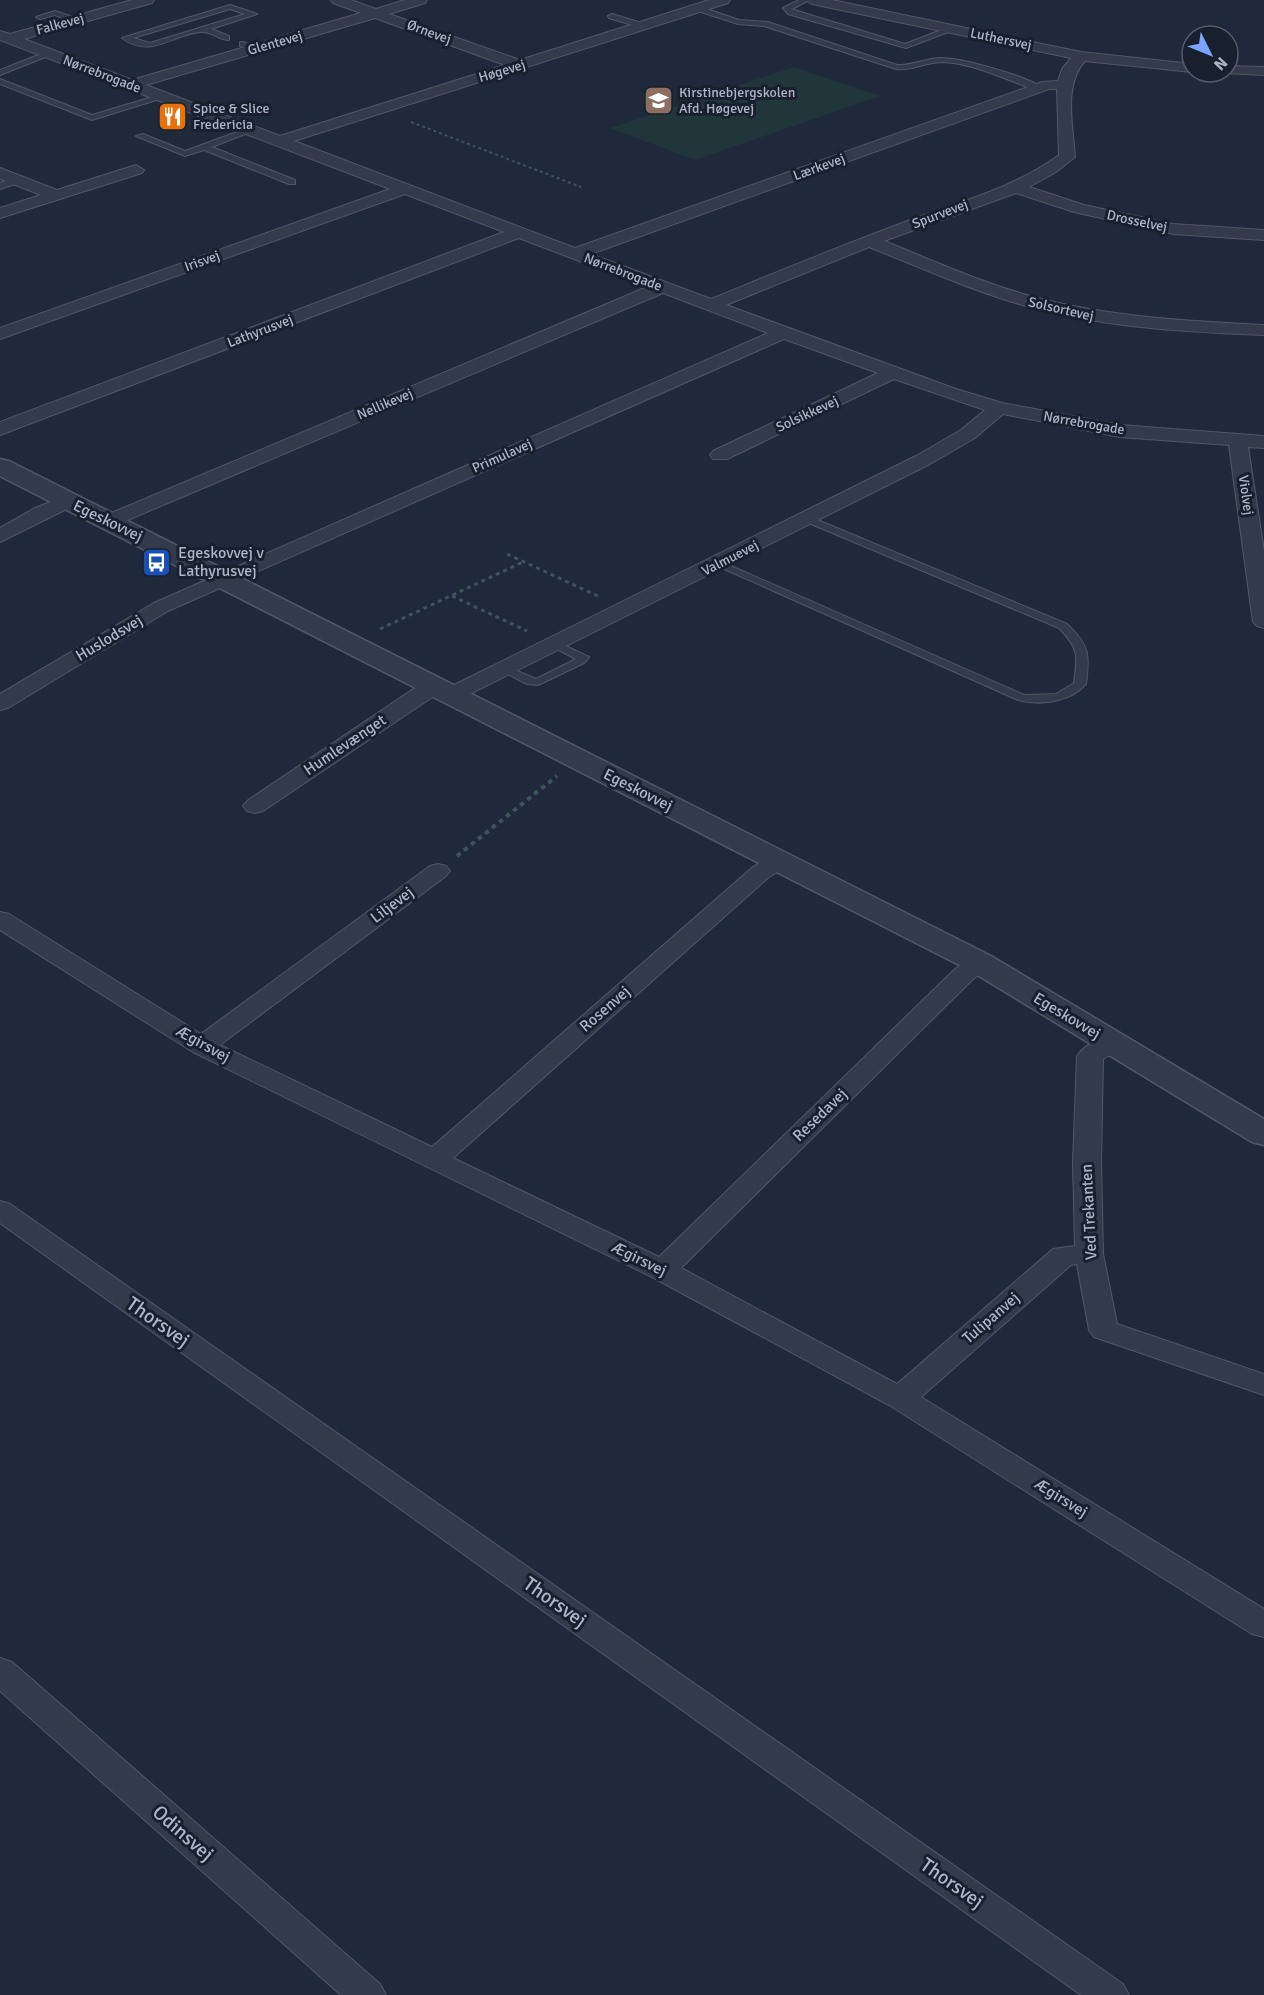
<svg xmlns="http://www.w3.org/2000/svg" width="1264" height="1995" viewBox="0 0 1264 1995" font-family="Signika,sans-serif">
	<rect width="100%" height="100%" fill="#1f293a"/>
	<path fill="#21363b" d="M 794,67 L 880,96 L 695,160 L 610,128 Z"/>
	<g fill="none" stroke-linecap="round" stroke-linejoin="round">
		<defs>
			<path id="service" d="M 799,0 L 809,0 L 792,9 L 794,10 L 905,44 L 949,27 L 956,29 L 906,48 L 788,14 L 783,8 Z
				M 230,5 L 257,14 L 211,29 L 229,36 L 229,40 C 219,40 211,31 202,32 C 173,33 152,60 122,38 ZM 230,9 L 245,14 L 150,43 L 133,38 Z
				M 698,6 L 739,20 L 768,22 L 897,65 C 912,66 924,59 939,58 C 960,57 1026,76 1043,88 L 1036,90 C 1006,80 974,63 942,62 C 926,62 912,71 896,69 L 764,26 L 738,24 L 695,10 L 694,8 Z
				M 55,11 L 76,18 L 77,20 L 73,22 L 55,15 L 40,19 L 36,17 Z
				M 612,14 L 645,24 L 646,26 L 642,28 L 609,18 L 608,16 Z
				M 243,42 L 258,47 L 259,49 L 255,51 L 240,46 L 240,42 Z
				M 46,52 L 53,54 L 0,75 L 0,70 Z
				M 0,79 L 92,115 L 159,95 L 166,97 L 92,120 L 0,84 Z
				M 248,128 L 255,130 L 212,147 L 295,180 L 295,184 L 289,184 L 204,150 L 185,156 L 136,136 L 143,134 L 185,151 Z
				M 18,177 L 21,178 L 21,182 L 0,189 L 0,183 Z
				M 808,516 L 1067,624 C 1089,645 1090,654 1086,684 C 1070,702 1041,706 1018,700 L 713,564 L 714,562 L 722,562 L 1024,695 L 1056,694 L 1074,683 C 1078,656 1079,648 1059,628 L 804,521 L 803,519 Z
				M 555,641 L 589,657 L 584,663 L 538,685 L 527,684 L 498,669 L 504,666 L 508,667 L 536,679 L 576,659 L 551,646 L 549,644 Z"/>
			<path id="minor" d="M 132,0 L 154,0 L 152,3 L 24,39 L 132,80 L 361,13 L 333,3 L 331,0 L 351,0 L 376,9 L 405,0 L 427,0 L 425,3 L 389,14 L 520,60 L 709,0 L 730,0 L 728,3 L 294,141 L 575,248 L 1042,82 L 1058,81 L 1062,69 L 1071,58 L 812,4 L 805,0 L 832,0 L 1081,52 L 1192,64 L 1192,72 L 1085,61 C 1063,85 1073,126 1075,157 L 1056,172 L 1029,187 L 1084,205 L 1173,224 L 1264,230 L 1264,240 L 1173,234 L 1074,212 L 1016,193 L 884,241 C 934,261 982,283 1034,297 C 1109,317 1187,321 1264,325 L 1264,335 C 1182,332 1099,327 1019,304 C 968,289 919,267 869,247 L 726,305 L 956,389 L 1002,403 L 1120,425 L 1264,436 L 1264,448 L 1248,447 L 1264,551 L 1264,628 L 1257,626 L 1253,622 L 1229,445 L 1120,437 L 1003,414 L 975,438 L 930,464 L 460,699 L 452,701 L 444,699 L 442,692 L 428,700 L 263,811 L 255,813 L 247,811 L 243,806 L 247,801 L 412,690 L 428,682 L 436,680 L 444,682 L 446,689 L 916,456 L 961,430 L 985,410 L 894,379 L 727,459 L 713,459 L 710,455 L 713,451 L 878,373 L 784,339 L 168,611 L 8,708 L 0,710 L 0,694 L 154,603 L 768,333 L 663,293 L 116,525 L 102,525 L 99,521 L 102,517 L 647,287 L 519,238 L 0,435 L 0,422 L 504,232 L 405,194 L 0,339 L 0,328 L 390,189 L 0,40 L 0,31 L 10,34 ZM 375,18 L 505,65 L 280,136 L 146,85 ZM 1049,89 L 1057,89 L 1059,155 C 1013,189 958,202 905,222 C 840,246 775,273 711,299 L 591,254 Z
				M 1228,66 L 1264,67 L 1264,75 L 1223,73 L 1228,72 Z
				M 136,165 L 144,170 L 142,173 L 0,218 L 0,208 L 41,195 L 0,179 L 0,168 L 57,190 Z
				M 68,495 L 75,497 L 78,501 L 75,505 L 0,542 L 0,528 L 35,508 Z
				M 779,854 L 787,856 L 791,861 L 787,866 L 769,877 L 453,1158 L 659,1257 L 954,970 C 966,961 974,954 989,958 L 993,963 L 972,980 L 681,1268 L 897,1384 L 1053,1249 L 1075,1246 L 1073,1162 L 1077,1056 C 1086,1043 1105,1034 1120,1037 L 1124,1043 L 1120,1049 L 1103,1059 L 1101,1162 L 1103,1254 L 1117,1324 L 1264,1374 L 1264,1395 L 1094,1337 L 1089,1330 L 1077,1264 L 1071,1265 L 921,1397 L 1264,1609 L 1264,1637 L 1252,1634 L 889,1405 L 652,1277 L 193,1052 L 0,930 L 0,912 L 9,914 L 201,1034 L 430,866 L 438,864 L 446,866 L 450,871 L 446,876 L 220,1045 L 432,1147 L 753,867 L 771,856 Z
				M 0,1201 L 10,1204 L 1123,1984 L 1129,1995 L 1081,1995 L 0,1223 Z
				M 0,1658 L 12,1662 L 380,1984 L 386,1995 L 341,1995 L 0,1691 Z"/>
			<path id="tertiary" d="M 0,459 L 9,461 L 991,956 L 1264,1119 L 1264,1145 L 1252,1142 L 969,970 L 0,476 Z"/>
		</defs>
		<use href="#service" stroke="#505868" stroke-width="2"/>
		<use href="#minor" stroke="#505868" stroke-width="2"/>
		<use href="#tertiary" stroke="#505868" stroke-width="3"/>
		<path stroke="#3f5358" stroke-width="2" stroke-dasharray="3 3" stroke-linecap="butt" d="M 411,122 L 581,187"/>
		<path stroke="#3f5358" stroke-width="3" stroke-dasharray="4 4" stroke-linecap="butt" d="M 507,554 L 598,596
			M 452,596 L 527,631
			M 380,629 L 523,562"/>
		<path stroke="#3f5358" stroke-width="4" stroke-dasharray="4.5 4.5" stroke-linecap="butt" d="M 457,856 L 557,776"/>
		<use href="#service" fill="#333b4a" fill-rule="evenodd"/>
		<use href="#minor" fill="#333b4a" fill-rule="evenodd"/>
		<use href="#tertiary" fill="#333b4a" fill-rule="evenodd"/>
	</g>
	<defs>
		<symbol id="school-square" viewBox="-11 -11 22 22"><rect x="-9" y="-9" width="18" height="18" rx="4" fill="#8d6e63" stroke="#18202e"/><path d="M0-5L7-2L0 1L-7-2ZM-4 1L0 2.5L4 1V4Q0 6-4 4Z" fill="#fff"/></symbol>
		<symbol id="restaurant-square" viewBox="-11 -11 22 22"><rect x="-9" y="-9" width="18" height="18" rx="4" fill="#e8710a" stroke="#18202e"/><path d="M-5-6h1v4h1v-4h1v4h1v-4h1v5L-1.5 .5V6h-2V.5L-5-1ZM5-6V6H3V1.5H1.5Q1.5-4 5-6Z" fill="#fff"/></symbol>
		<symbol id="bus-square" viewBox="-11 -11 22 22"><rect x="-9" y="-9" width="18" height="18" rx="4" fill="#1a4fb4" stroke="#18202e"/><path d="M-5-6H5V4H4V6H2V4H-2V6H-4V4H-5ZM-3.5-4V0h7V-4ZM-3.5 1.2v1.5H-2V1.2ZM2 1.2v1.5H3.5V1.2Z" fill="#fff"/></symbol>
	</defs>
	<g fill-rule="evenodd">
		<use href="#school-square" x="642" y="84" width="33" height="33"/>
		<use href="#restaurant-square" x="156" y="100" width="33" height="33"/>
		<use href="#bus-square" x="140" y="546" width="33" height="33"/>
	</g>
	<g text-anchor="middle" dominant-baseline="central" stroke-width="6" stroke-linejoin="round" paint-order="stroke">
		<g font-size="14" fill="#adb5c7" stroke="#18202e">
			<text transform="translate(60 24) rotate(-15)">Falkevej</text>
			<text transform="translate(429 32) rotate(20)">Ørnevej</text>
			<text transform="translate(1001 39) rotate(12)">Luthersvej</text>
			<text transform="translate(275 43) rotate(-16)">Glentevej</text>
			<text transform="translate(502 71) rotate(-17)">Høgevej</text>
			<text transform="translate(102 74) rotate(21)">Nørrebrogade</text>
			<text transform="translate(819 167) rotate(-20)">Lærkevej</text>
			<text transform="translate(940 214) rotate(-21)">Spurvevej</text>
			<text transform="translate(1137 221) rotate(12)">Drosselvej</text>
			<text transform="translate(202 261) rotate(-20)">Irisvej</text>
			<text transform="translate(623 272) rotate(21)">Nørrebrogade</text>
			<text transform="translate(1061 309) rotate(13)">Solsortevej</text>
			<text transform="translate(260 331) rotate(-21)">Lathyrusvej</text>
			<text transform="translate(385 404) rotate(-23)">Nellikevej</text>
			<text transform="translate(807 414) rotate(-25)">Solsikkevej</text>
			<text transform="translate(1084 423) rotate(10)">Nørrebrogade</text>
			<text transform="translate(502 456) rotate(-24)">Primulavej</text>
			<text transform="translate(1246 495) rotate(82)">Violvej</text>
			<text transform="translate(730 558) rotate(-27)">Valmuevej</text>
		</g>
		<g font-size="14" fill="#adb5c7" stroke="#18202e" text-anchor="start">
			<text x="679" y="92">Kirstinebjergskolen<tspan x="679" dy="16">Afd. Høgevej</tspan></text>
			<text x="193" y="108">Spice &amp; Slice<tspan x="193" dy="16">Fredericia</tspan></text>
		</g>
		<g font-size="16" fill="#adb5c7" stroke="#18202e">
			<text transform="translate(108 521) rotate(26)">Egeskovvej</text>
			<text transform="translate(109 638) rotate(-31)">Huslodsvej</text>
			<text transform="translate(345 745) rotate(-34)">Humlevænget</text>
			<text transform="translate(638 790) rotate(27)">Egeskovvej</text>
			<text transform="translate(392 905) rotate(-37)">Liljevej</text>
			<text transform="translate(605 1009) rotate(-41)">Rosenvej</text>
			<text transform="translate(1067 1016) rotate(31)">Egeskovvej</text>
			<text transform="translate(203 1044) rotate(29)">Ægirsvej</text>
			<text transform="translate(820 1115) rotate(-44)">Resedavej</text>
			<text transform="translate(1089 1212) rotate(-93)">Ved Trekanten</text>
			<text transform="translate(639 1259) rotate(26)">Ægirsvej</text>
			<text transform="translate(991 1318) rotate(-41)">Tulipanvej</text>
			<text transform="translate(1061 1498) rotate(32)">Ægirsvej</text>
		</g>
		<g font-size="16" fill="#adb5c7" stroke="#18202e" text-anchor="start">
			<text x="178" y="553">Egeskovvej v<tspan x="178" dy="18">Lathyrusvej</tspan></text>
		</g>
		<g font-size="20" fill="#adb5c7" stroke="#18202e">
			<text transform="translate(158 1322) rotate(35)">Thorsvej</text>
			<text transform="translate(555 1602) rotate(35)">Thorsvej</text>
			<text transform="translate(183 1833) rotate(41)">Odinsvej</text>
			<text transform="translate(952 1883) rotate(35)">Thorsvej</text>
		</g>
	</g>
	<g transform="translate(1210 54) rotate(133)"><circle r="28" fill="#18202e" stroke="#545c6b" stroke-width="1.5"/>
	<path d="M0-4.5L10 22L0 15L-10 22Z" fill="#7aa5ff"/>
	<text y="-9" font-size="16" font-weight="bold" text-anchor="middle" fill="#adb5c7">N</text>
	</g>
</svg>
